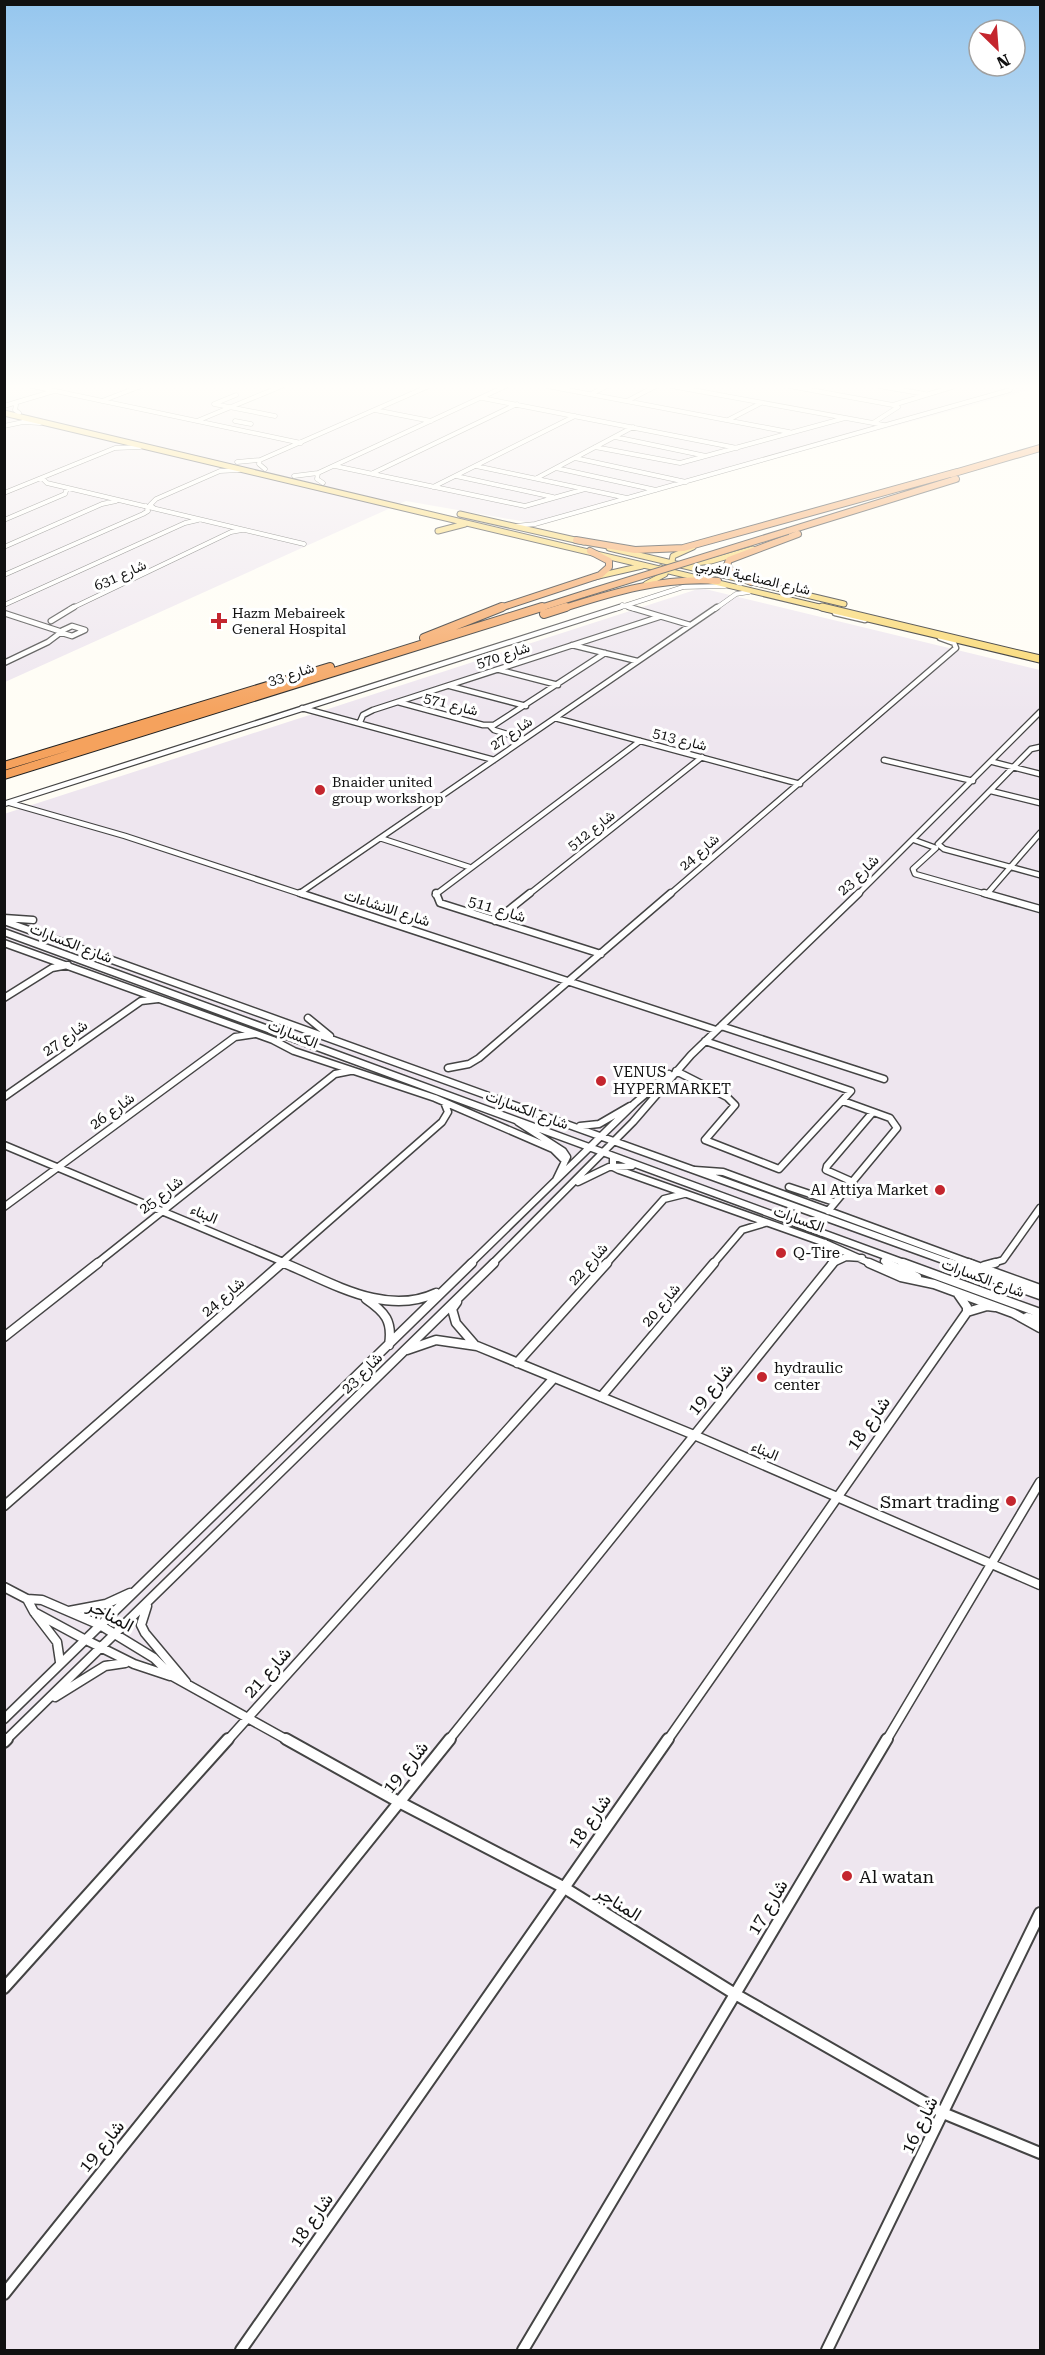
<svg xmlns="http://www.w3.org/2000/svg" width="1045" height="2355" viewBox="0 0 1045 2355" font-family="'Roboto Serif',Vazirmatn,serif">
	<rect width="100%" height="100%" fill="#fffdf5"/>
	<path fill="#eee6ef" d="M 4,386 L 1040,386 L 1040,387 L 532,523 L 406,501 L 5,682 Z
		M 701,588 L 1040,670 L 1040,2350 L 5,2350 L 4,814 Z"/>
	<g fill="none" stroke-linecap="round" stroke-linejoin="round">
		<defs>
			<path id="minor-far4" d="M 32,386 L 301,443
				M 547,386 L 789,432
				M 671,386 L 884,425
				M 789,386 L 893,405 L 952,387
				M 879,386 L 925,394
				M 591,394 L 607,386
				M 236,395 L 214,404 L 275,416
				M 482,398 L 737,448
				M 102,401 L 141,386
				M 627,401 L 656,386
				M 16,405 L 15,410 L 19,413
				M 4,406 L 54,391
				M 375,410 L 431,421
				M 728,420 L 761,403
				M 197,421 L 282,386
				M 235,421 L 251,424
				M 873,423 L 898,407 L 893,405
				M 4,426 L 23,422 L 40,423
				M 615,437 L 706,456
				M 595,447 L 680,463 L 845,418
				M 575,458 L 686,482
				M 260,460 L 259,464 L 265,469
				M 237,462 L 260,460 L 429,386
				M 335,466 L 525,506 L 585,489
				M 476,466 L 627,498
				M 556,468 L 656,490
				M 318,473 L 317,479 L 323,483
				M 373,473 L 517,404
				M 294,476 L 318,473 L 506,386
				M 456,476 L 553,497
				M 42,478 L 47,483 L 304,544
				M 537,478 L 633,427
				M 433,487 L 575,416
				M 4,493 L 115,448 L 140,447
				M 154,508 L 150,505 L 156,499 L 220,471 L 239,470
				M 4,520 L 65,494 L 67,488
				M 516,526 L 535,524 L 1010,390 L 1012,386
				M 4,547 L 102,504 L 116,501
				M 4,575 L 143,514 L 148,511 L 146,506
				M 4,605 L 185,523 L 198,520
				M 622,605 L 635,609
				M 70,609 L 231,532 L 242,530
				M 615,609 L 683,587 L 725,586
				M 715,609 L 736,594 L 749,592"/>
			<path id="minor-far3" d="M 629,607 L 690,625
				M 4,613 L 59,631
				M 835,613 L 865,620
				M 51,621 L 74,607
				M 72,626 L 85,630 L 72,636 L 59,632 Z
				M 572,645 L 637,661
				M 4,663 L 48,642 L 60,633
				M 500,670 L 558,685
				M 450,686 L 526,706
				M 398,702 L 483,725 L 494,725 L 605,653
				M 302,708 L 494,760
				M 555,718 L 800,784
				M 360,722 L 363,715 L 373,710 L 659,617
				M 490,726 L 494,730 L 524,739
				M 1040,747 L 1031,749 L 938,844 L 944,849 L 1040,875
				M 884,760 L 973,781
				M 993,762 L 1040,774
				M 991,791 L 1040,803
				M 10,803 L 125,836 L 304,895
				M 4,804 L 620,607
				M 380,838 L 469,867
				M 914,840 L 936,848 L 913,869 L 915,874 L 989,895
				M 300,893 L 717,607
				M 987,894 L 1040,833
				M 435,895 L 640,741
				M 528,895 L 702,757
				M 669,895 L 956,648 L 954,643 L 940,638
				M 857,895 L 1040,712"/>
			<path id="minor-far2" d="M 300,893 L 716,1030
				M 436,893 L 440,903 L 601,954
				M 984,893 L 1040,909
				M 4,918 L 33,920
				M 4,921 L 954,1264
				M 495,921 L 530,893
				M 4,932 L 907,1264
				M 4,943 L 273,1040 L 294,1051 L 435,1098 L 553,1149 L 565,1161
				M 4,998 L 52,968 L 68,965
				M 308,1018 L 330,1036
				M 721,1026 L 884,1079
				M 448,1068 L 469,1064 L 479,1058 L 671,893
				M 676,1071 L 727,1097 L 735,1105 L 705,1140 L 779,1169 L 851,1091 L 705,1041
				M 4,1097 L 141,1001 L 158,999
				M 518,1122 L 563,1151 L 567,1157 L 556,1180
				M 580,1126 L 599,1124 L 630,1106
				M 4,1145 L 288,1264
				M 613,1156 L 613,1167 L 619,1170 L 825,1243 L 872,1264
				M 695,1170 L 723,1172 L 973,1264
				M 578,1182 L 609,1167 L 632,1166
				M 853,1182 L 826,1170 L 827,1166 L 873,1112
				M 789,1187 L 834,1202
				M 4,1207 L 235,1037 L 255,1034
				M 828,1211 L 897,1128 L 890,1118 L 843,1101
				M 825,1243 L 834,1256 L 833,1262
				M 884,1261 L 890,1264
				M 96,1264 L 335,1074 L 350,1071
				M 280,1264 L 442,1122 L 448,1112 L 444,1102
				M 470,1264 L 635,1103 L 669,1074
				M 492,1264 L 633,1122 L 691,1055 L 859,893
				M 606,1264 L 664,1199 L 684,1194
				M 713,1264 L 742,1230 L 765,1223
				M 831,1264 L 846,1257 L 862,1258
				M 990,1264 L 1003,1260 L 1040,1208"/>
			<path id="minor-far1" d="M 284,1263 C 331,1282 385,1317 436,1293
				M 869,1263 L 901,1277 L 934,1284 L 1013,1313 L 1040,1328
				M 887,1263 L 917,1277
				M 903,1263 L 1040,1313
				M 950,1263 L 1040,1295
				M 968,1263 L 1040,1289
				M 984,1266 L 995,1263
				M 958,1294 L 967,1307 L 967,1312
				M 366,1299 C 385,1312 393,1321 389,1345
				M 457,1302 L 452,1309 L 456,1323 L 475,1345
				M 1027,1317 L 1040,1321
				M 4,1337 L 98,1263
				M 407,1350 L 436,1340 L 477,1346 L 694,1435 L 1040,1585
				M 517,1363 L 607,1263
				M 601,1397 L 714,1263
				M 4,1506 L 282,1263
				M 4,1587 L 27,1599 L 42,1600 L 100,1625 L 154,1658 L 172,1676 L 289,1741
				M 27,1599 L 34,1612 L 84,1639 L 134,1664 L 170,1676
				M 147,1606 L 141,1625 L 145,1633 L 186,1682
				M 69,1611 L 106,1604 L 130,1593
				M 34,1612 L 57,1642 L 60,1662
				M 55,1697 L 105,1666 L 125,1663
				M 4,1719 L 472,1263
				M 5,1741 L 494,1263
				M 227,1741 L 554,1378
				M 448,1741 L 833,1263
				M 667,1741 L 967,1312 L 987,1306 L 995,1307
				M 886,1741 L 1040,1482"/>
			<path id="minor" d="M 286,1739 L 399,1802 L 563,1887 L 735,1994 L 943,2113 L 1040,2153
				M 4,1742 L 7,1739
				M 4,1988 L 228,1739
				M 4,2294 L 450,1739
				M 241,2350 L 668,1739
				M 523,2350 L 887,1739
				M 827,2350 L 1040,1913"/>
			<path id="major-far1" d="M 4,413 L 828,609
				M 460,514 L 584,542
				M 438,531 L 465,524
				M 609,548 L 844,604
				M 688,564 L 711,561 L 753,549
				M 676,566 L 672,561 L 673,556 L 693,547
				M 594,577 L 642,566
				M 646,584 L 665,574 L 666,571 L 661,568"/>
			<path id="major" d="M 822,607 L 1040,659"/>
			<path id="highway-far1" d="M 951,474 L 1040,448
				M 788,531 L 956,479
				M 576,540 L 635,550 L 683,548 L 957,472
				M 751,582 L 732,572 L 727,565 L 729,560 L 798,534
				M 497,609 L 600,575 L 609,567 L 609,561 L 590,551
				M 537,609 L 584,594
				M 561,609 C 614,592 663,577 718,581"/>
			<path id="highway" d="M 544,614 L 566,607
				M 424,638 L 502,607
				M 4,766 L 330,667
				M 4,775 L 542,607"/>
		</defs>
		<use href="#minor-far4" stroke="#444" stroke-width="5"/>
		<use href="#minor-far3" stroke="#444" stroke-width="7"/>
		<use href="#minor-far2" stroke="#444" stroke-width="9"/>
		<use href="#minor-far1" stroke="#444" stroke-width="11"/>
		<use href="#minor" stroke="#444" stroke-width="14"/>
		<use href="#major-far1" stroke="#222" stroke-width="7"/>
		<use href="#major" stroke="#222" stroke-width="9"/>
		<use href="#highway-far1" stroke="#222" stroke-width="8"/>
		<use href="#highway" stroke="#222" stroke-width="10"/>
		<use href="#minor-far4" stroke="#fff" stroke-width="4"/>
		<use href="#minor-far3" stroke="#fff" stroke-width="4.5"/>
		<use href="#minor-far2" stroke="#fff" stroke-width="6"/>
		<use href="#minor-far1" stroke="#fff" stroke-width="8"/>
		<use href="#minor" stroke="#fff" stroke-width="10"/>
		<use href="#major-far1" stroke="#f9d66b" stroke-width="5"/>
		<use href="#major" stroke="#f9d66b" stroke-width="7"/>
		<use href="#highway-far1" stroke="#f5a25d" stroke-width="6"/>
		<use href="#highway" stroke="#f5a25d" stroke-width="8"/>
		<defs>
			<path id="highway-bridge" d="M 584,594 L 788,531"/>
		</defs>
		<use href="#highway-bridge" stroke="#222" stroke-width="8" stroke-linecap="butt"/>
		<use href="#highway-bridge" stroke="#f5a25d" stroke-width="6"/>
	</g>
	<linearGradient id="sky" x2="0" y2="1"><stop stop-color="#95c6ee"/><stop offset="0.54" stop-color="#fffefa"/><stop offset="1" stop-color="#fffefa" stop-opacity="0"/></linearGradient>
	<rect width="1045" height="716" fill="url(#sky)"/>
	<g fill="#c4262e" stroke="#fff" stroke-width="2">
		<path d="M216 612h6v6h6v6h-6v6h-6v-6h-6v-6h6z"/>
		<circle cx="320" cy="790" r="6"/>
		<circle cx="601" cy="1081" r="6"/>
		<circle cx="940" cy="1190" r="6"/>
		<circle cx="781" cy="1253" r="6"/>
		<circle cx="762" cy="1377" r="6"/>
		<circle cx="1011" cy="1501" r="6"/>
		<circle cx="847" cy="1876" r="6"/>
	</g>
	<g text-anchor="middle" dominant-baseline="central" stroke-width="6" stroke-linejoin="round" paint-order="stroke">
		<g font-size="14" fill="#111" stroke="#fff">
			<text transform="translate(120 575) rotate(-24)">شارع 631</text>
			<text transform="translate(753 577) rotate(13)">شارع الصناعية الغربي</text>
			<text transform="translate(503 655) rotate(-18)">شارع 570</text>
			<text transform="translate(291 674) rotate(-17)">شارع 33</text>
			<text transform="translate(451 704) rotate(15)">شارع 571</text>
			<text transform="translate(511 733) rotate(-34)">شارع 27</text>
			<text transform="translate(680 739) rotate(15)">شارع 513</text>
			<text transform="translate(591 830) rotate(-38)">شارع 512</text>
			<text transform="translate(699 852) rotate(-41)">شارع 24</text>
		</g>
		<g font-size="14" fill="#111" stroke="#fff" text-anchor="start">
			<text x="232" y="613">Hazm Mebaireek<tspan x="232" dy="16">General Hospital</tspan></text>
			<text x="332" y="782">Bnaider united<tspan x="332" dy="16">group workshop</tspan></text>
		</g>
		<g font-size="15" fill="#111" stroke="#fff">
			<text transform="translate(858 875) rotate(-44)">شارع 23</text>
			<text transform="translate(387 908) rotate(18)">شارع الانشاءات</text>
			<text transform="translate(497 909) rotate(17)">شارع 511</text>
			<text transform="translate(71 943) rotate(21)">شارع الكسارات</text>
			<text transform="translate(293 1034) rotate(22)">الكسارات</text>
			<text transform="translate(65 1038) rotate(-35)">شارع 27</text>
			<text transform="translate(527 1110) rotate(20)">شارع الكسارات</text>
			<text transform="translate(112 1111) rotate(-36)">شارع 26</text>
			<text transform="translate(161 1195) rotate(-38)">شارع 25</text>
			<text transform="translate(204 1214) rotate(23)">البناء</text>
			<text transform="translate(799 1219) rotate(20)">الكسارات</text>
			<text transform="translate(588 1264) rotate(-48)">شارع 22</text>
			<text transform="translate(983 1278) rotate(20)">شارع الكسارات</text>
			<text transform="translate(223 1297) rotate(-41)">شارع 24</text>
			<text transform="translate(661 1305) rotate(-50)">شارع 20</text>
			<text transform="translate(362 1373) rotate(-45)">شارع 23</text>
			<text transform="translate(765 1451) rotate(23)">البناء</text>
		</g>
		<g font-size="15" fill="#111" stroke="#fff" text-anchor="start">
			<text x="613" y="1072">VENUS<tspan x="613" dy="17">HYPERMARKET</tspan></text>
			<text x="928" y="1190" text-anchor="end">Al Attiya Market</text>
			<text x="793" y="1253">Q-Tire</text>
			<text x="774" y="1368">hydraulic<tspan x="774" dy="17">center</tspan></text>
		</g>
		<g font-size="18" fill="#111" stroke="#fff">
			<text transform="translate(710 1389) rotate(-51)">شارع 19</text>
			<text transform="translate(868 1423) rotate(-55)">شارع 18</text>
			<text transform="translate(111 1615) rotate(28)">المناجر</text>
			<text transform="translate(267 1672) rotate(-48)">شارع 21</text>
			<text transform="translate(405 1767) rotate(-51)">شارع 19</text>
			<text transform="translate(589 1821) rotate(-55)">شارع 18</text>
			<text transform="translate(619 1903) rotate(32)">المناجر</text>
			<text transform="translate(767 1907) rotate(-59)">شارع 17</text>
			<text transform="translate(919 2125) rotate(-64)">شارع 16</text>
			<text transform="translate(101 2146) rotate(-51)">شارع 19</text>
			<text transform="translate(311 2220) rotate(-55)">شارع 18</text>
		</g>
		<g font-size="18" fill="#111" stroke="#fff" text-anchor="end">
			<text x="999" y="1501">Smart trading</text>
			<text x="859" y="1876" text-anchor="start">Al watan</text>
		</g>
	</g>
	<rect width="1045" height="2355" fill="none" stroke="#111111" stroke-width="12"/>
	<g transform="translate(997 48) rotate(155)"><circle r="28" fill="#ffffff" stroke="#a0a0a0" stroke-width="1.5"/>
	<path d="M0-4.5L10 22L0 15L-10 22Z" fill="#c4262e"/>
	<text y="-9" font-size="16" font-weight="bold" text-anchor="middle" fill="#111111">N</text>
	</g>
</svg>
